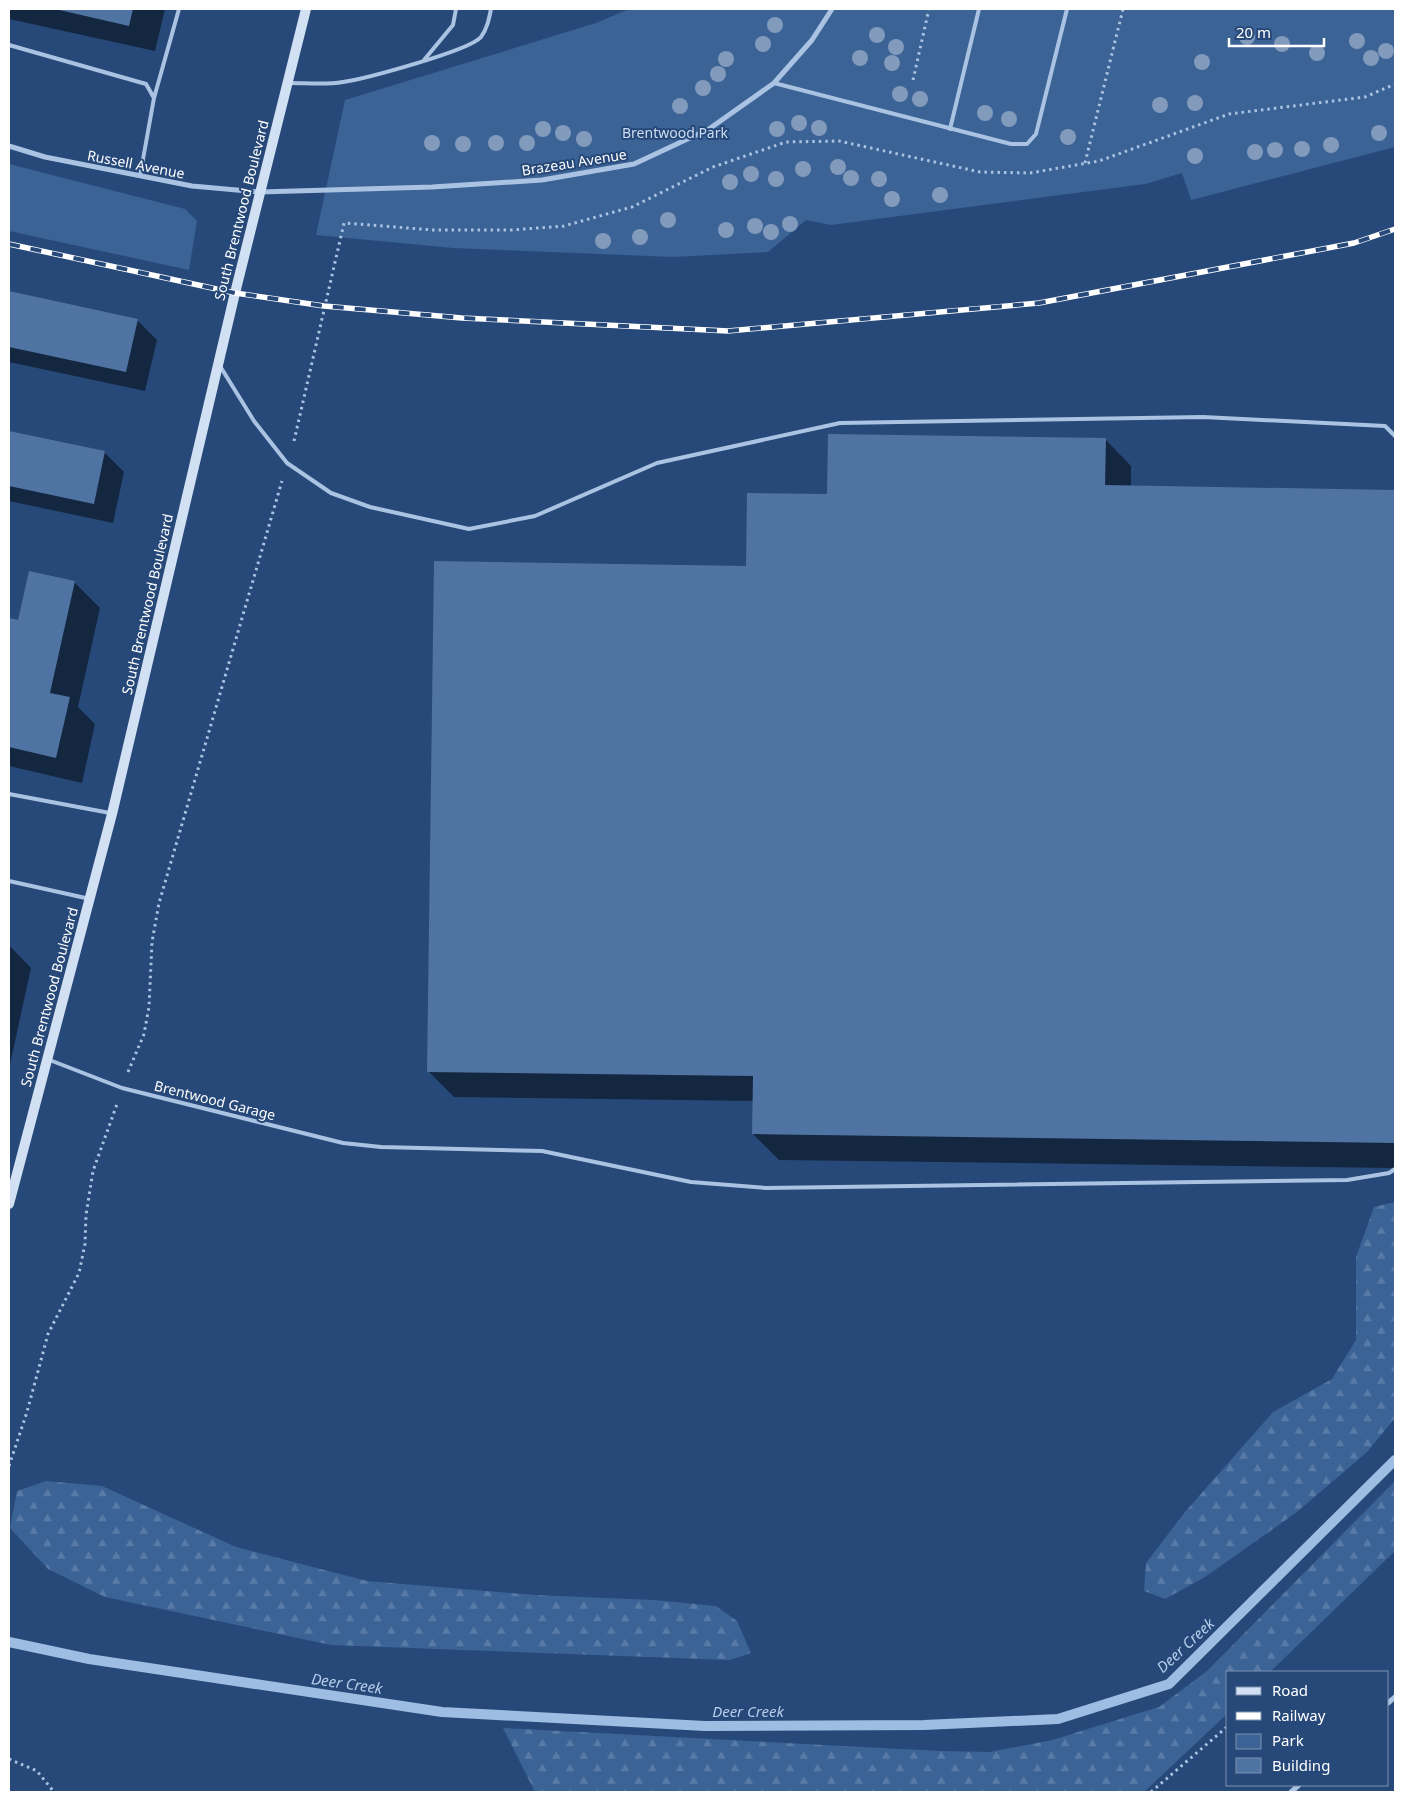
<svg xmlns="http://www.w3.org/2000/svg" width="1404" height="1801" viewBox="0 0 1404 1801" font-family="'Noto Sans',sans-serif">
	<defs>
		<pattern id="forest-firs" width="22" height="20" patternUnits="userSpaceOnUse" patternTransform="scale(1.25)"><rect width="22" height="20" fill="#3b6396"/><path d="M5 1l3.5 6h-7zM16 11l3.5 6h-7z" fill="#587aa6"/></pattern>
	</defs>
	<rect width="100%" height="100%" fill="#274979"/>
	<path fill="url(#forest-firs)" d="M 1395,1202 L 1395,1418 L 1367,1452 L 1297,1512 L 1205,1577 L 1165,1599 L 1144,1591 L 1146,1563 L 1185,1512 L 1273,1412 L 1332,1379 L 1356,1340 L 1356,1257 L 1374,1207 Z
		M 46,1481 L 102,1486 L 236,1547 L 367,1581 L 535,1595 L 654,1600 L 716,1606 L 737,1621 L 751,1653 L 730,1660 L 331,1645 L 105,1597 L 48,1569 L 10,1528 L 17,1491 Z
		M 1395,1481 L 1395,1551 L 1270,1672 L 1228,1672 L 1228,1713 L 1144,1792 L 535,1792 L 503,1728 L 940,1751 L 990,1752 L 1052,1740 L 1159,1707 L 1207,1671 Z"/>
	<path fill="#3b6396" d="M 629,9 L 1395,9 L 1395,147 L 1191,200 L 1182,173 L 1145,184 L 831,225 L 806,220 L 768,252 L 673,257 L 453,248 L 316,235 L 345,100 L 596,23 Z
		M 9,164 L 185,209 L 197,221 L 189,270 L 9,231 Z"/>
	<path fill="#0007" d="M 9,9 L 165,9 L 155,51 L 9,19 Z
		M 9,293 L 137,320 L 157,340 L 145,391 L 9,362 Z
		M 9,432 L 104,452 L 124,472 L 113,523 L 9,501 Z
		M 1105,439 L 1131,466 L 1131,487 L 1395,491 L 1395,1168 L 779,1160 L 753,1134 L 754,1101 L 454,1097 L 428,1071 L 747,567 L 828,495 Z
		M 74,582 L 100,608 L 78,707 L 95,724 L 82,783 L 9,766 L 9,619 L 19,622 Z
		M 9,945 L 31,968 L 9,1069 Z"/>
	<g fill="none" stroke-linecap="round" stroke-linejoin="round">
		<path stroke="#9ebde3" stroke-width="10" d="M 9,1642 L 89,1659 L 442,1712 L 705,1726 L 924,1725 L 1058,1719 L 1169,1684 L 1395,1460"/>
	</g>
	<path fill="#4f73a2" d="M 55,9 L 133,9 L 129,26 Z
		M 9,291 L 138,319 L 126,372 L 9,347 Z
		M 9,431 L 105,451 L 94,504 L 9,486 Z
		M 828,434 L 1106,438 L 1105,485 L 1395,490 L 1395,1143 L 752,1134 L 753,1076 L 427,1072 L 434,561 L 746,566 L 747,493 L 827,494 Z
		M 29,571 L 75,581 L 50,693 L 70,697 L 56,758 L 9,747 L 9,618 L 18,620 Z"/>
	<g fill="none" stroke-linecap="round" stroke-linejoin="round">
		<path stroke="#aac3e3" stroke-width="3" stroke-dasharray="2.5 4" stroke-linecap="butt" d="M 913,80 L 929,9
			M 1085,163 L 1123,9
			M 294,441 L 344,223 L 433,230 L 511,230 L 564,226 L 632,207 L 713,167 L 786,142 L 839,141 L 980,172 L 1030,173 L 1099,161 L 1229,114 L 1365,97 L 1395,84
			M 128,1072 L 144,1034 L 149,1007 L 152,942 L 159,903 L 282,481
			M 9,1466 L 27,1412 L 48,1334 L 79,1273 L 85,1244 L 86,1215 L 93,1171 L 117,1104
			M 9,1759 L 37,1771 L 54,1792
			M 1151,1792 L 1228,1726"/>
		<path stroke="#aac3e3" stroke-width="4" d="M 9,45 L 146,84 L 154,98 L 140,176
			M 424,60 L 453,25 L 456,9
			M 289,83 C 307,83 326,85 343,82 C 364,79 469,51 481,37 C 487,29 489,19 491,9
			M 774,83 L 1011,144 L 1027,144 L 1036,134 L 1067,9
			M 154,98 L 179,9
			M 950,129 L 979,9
			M 220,366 L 254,421 L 287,463 L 331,493 L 370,507 L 469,529 L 535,516 L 657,463 L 840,423 L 1203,417 L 1385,426 L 1395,436
			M 9,794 L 110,813
			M 9,881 L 90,899
			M 47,1059 L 122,1088 L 343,1143 L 381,1147 L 542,1151 L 691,1182 L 766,1188 L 1347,1180 L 1389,1173 L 1395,1169"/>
		<path stroke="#aac3e3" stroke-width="5" d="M 9,146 L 45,157 L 192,186 L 260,192 L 432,187 L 542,180 L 634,164 L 709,129 L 774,83 L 812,40 L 832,9
			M 1388,1703 L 1395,1697
			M 1291,1792 L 1299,1785"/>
		<path stroke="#d2e0f3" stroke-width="10" d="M 9,1204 L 112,814 L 235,293 L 306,9"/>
		<defs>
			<path id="rail" d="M 9,244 L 235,293 L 324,306 L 462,318 L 728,331 L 1039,303 L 1354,243 L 1395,229"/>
		</defs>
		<use href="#rail" stroke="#fff" stroke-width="5.5"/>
		<use href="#rail" stroke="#274979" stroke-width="4" stroke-dasharray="11" stroke-linecap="butt"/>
	</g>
	<g fill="#829abc">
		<circle cx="775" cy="25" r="8"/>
		<circle cx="877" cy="35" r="8"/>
		<circle cx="1247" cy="37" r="8"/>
		<circle cx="1357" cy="41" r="8"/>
		<circle cx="763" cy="44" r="8"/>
		<circle cx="1282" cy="44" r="8"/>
		<circle cx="896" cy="47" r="8"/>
		<circle cx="1386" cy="51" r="8"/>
		<circle cx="1317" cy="53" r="8"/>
		<circle cx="860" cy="58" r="8"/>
		<circle cx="1371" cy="58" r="8"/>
		<circle cx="726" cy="59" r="8"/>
		<circle cx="1202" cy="62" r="8"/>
		<circle cx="892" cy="63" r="8"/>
		<circle cx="718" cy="74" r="8"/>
		<circle cx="703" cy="88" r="8"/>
		<circle cx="900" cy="94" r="8"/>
		<circle cx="920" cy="99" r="8"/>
		<circle cx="1195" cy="103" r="8"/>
		<circle cx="1160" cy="105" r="8"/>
		<circle cx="680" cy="106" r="8"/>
		<circle cx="985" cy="113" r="8"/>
		<circle cx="1009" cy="119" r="8"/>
		<circle cx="799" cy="123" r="8"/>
		<circle cx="819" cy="128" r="8"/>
		<circle cx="543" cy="129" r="8"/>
		<circle cx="777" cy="129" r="8"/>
		<circle cx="563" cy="133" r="8"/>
		<circle cx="1379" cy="133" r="8"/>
		<circle cx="1068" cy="137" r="8"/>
		<circle cx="584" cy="139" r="8"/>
		<circle cx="432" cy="143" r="8"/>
		<circle cx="496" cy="143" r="8"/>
		<circle cx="527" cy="143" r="8"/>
		<circle cx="463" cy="144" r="8"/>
		<circle cx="1331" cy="145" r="8"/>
		<circle cx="1302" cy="149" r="8"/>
		<circle cx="1275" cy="150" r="8"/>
		<circle cx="1255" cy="152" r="8"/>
		<circle cx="1195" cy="156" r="8"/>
		<circle cx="838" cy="167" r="8"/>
		<circle cx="803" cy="169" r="8"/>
		<circle cx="751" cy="174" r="8"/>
		<circle cx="851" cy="178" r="8"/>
		<circle cx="776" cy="179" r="8"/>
		<circle cx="879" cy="179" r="8"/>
		<circle cx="730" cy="182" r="8"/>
		<circle cx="940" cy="195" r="8"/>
		<circle cx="892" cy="199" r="8"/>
		<circle cx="668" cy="220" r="8"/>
		<circle cx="790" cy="224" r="8"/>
		<circle cx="755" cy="226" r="8"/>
		<circle cx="726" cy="230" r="8"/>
		<circle cx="771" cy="232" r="8"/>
		<circle cx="640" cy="237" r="8"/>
		<circle cx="603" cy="241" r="8"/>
	</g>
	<g text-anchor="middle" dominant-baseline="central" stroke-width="4" stroke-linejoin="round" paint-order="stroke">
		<g font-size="14" fill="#ccddf3" stroke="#274979">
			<text x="675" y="132">Brentwood Park</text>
		</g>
		<g font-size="14" fill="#fff" stroke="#274979">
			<text transform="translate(574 162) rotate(-9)">Brazeau Avenue</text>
			<text transform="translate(136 164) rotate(11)">Russell Avenue</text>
			<text transform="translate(241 210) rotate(-76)">South Brentwood Boulevard</text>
			<text transform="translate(147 604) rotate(-77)">South Brentwood Boulevard</text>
			<text transform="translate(49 997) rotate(-75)">South Brentwood Boulevard</text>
			<text transform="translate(215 1100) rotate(14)">Brentwood Garage</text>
		</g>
		<g font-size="15" font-style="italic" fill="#b5cdeb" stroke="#274979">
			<text transform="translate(1185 1645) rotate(-43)">Deer Creek</text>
			<text transform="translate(347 1683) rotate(8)">Deer Creek</text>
			<text x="748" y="1711">Deer Creek</text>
		</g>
	</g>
	<rect width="1404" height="1801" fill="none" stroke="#ffffff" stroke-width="20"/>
	<rect x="1226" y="1671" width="162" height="115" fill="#274979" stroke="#7d92af"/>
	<rect x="1236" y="1687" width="25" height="8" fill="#d2e0f3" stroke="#7d92af"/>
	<text x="1272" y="1696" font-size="15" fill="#ffffff">Road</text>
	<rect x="1236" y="1712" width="25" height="8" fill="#ffffff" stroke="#7d92af"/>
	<text x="1272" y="1721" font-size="15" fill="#ffffff">Railway</text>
	<rect x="1236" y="1734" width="25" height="15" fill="#3b6396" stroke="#7d92af"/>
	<text x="1272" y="1746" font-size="15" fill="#ffffff">Park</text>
	<rect x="1236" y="1758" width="25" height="15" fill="#4f73a2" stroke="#7d92af"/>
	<text x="1272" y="1771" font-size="15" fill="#ffffff">Building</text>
	<path d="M1229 38v8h95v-8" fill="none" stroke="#ffffff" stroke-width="2.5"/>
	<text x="1236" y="38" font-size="15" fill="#ffffff" stroke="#274979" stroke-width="4" paint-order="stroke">20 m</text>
</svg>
